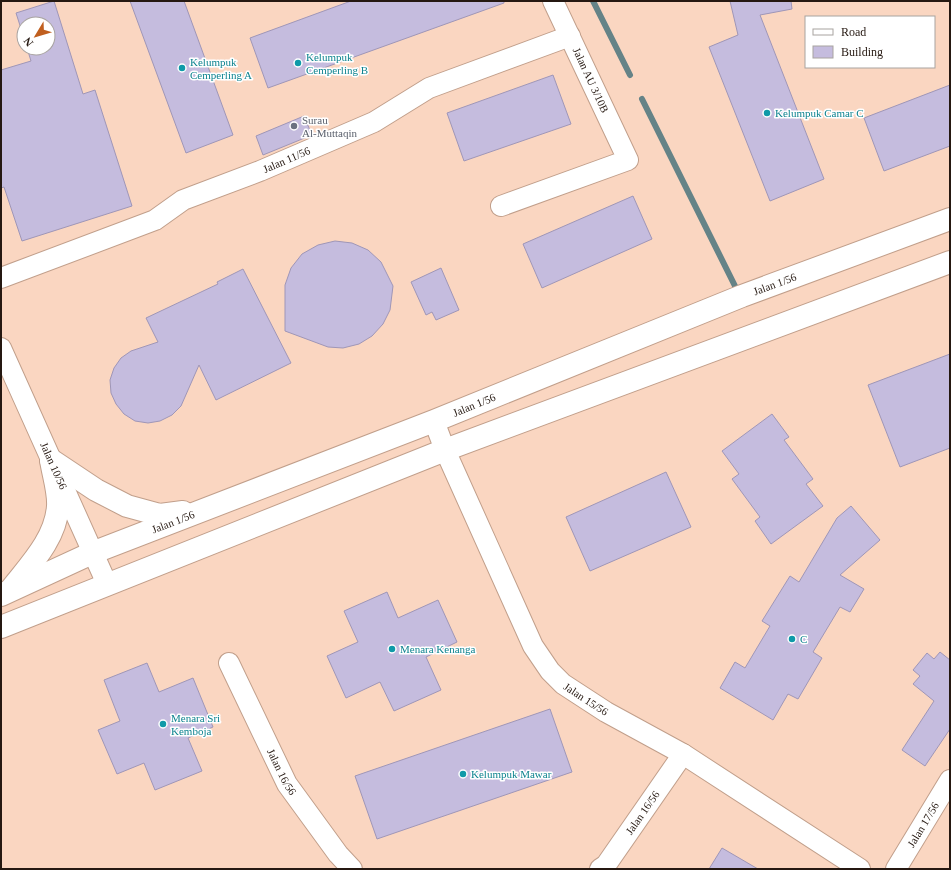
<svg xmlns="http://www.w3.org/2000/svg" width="951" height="870" viewBox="0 0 951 870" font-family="'Times New Roman',serif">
	<rect width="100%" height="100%" fill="#fad6c1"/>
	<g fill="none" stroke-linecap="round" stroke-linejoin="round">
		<path stroke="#658387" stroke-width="6" d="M 593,1 L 630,75
			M 642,99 L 736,288"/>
	</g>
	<path fill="#c5bcde" stroke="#9f96b7" d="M 54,1 L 83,94 L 95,90 L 132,206 L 22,241 L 4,187 L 1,188 L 1,70 L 31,61 L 27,48 L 48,48 L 48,24 L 24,24 L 24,38 L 16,13 Z
		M 130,1 L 184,1 L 233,135 L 186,153 Z
		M 351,1 L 504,1 L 504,3 L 268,88 L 250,38 Z
		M 730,1 L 791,1 L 792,9 L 760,15 L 824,179 L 770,201 L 709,47 L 738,35 Z
		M 553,75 L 571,124 L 464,161 L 447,113 Z
		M 950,85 L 950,146 L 884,171 L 864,118 Z
		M 304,116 L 312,135 L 263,155 L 256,136 Z
		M 633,196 L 652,239 L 542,288 L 523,244 Z
		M 335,241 L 352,243 L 368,250 L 381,262 L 393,286 L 390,310 L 383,324 L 372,336 L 359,344 L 343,348 L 328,347 L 285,331 L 285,285 L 291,268 L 302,254 L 318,245 Z
		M 441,268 L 459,310 L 436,320 L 432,312 L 426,315 L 411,282 Z
		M 243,269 L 291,363 L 216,400 L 199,365 L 181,406 L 172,415 L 160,421 L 148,423 L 135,421 L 124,414 L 116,404 L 111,393 L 110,380 L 114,368 L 121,358 L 131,351 L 158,342 L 146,318 L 218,284 L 217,282 Z
		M 950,354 L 950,448 L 900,467 L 868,385 Z
		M 772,414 L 789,437 L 784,440 L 813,479 L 806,484 L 823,506 L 771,544 L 755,521 L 760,517 L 732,479 L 739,474 L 722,451 Z
		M 666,472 L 691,527 L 590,571 L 566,517 Z
		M 851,506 L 880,540 L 840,575 L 864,589 L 850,612 L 840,607 L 813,652 L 822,658 L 798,699 L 788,694 L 773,720 L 720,688 L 735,662 L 745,668 L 770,626 L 762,621 L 790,576 L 799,582 L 837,518 Z
		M 387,592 L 398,618 L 438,600 L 457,642 L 426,657 L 441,690 L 394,711 L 380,682 L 346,698 L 327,656 L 358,642 L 344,611 Z
		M 940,652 L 950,660 L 950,729 L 925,766 L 902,750 L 934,701 L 913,684 L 920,676 L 913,670 L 927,653 L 934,659 Z
		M 147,663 L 159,692 L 193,678 L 213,727 L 188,738 L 202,771 L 155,790 L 144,763 L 117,774 L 98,730 L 120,721 L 104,680 Z
		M 550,709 L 572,772 L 377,839 L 355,776 Z
		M 722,848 L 758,869 L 709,869 Z"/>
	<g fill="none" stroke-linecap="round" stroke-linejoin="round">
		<defs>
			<g id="minor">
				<path d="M 501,206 L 628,160 L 553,1"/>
				<path id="s1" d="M 1,278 L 155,220 L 183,200 L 260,171 L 374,122 L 429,88 L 570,36"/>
				<path id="s2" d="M 1,348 L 107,584"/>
				<path id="s3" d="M 434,421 L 445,450 L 533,646 L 550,671 L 563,684 L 606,712 L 683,754 L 860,869"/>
				<path id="s4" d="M 229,663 L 287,784 L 338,854 L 352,869"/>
				<path id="s5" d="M 600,869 L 606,865 L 683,754"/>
				<path id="s6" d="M 896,869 L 950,780"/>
			</g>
			<g id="secondary">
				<path d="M 51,460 L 96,490 L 127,506 L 160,515 L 183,512"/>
				<path d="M 12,588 C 31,564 56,538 58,506 C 59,492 53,474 51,460"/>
				<path id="s7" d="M 1,595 L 92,553 L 434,421 L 742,296 L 950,219"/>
				<path d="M 1,627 L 445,450 L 950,262"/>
			</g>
		</defs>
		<use href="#minor" stroke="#c19f8b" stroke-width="22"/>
		<use href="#secondary" stroke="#c19f8b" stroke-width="24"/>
		<use href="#minor" stroke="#fff" stroke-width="20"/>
		<use href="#secondary" stroke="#fff" stroke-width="22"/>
	</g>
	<g fill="#0f9aa8" stroke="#fff" stroke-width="1.5">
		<circle cx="298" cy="63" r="4"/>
		<circle cx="182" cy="68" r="4"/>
		<circle cx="767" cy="113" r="4"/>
		<circle cx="792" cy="639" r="4"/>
		<circle cx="392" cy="649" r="4"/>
		<circle cx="163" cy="724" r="4"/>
		<circle cx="463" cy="774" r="4"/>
	</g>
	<circle fill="#6b7280" stroke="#fff" stroke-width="1.5" cx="294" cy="126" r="4"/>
	<g text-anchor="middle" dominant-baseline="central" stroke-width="3" stroke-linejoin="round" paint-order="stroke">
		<g font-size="11" fill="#0d838f" stroke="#fff" text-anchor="start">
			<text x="306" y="57">Kelumpuk<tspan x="306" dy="13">Cemperling B</tspan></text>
			<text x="190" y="62">Kelumpuk<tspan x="190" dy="13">Cemperling A</tspan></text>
			<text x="775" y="113">Kelumpuk Camar C</text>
			<text x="800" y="639">C</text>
			<text x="400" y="649">Menara Kenanga</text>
			<text x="171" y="718">Menara Sri<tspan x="171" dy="13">Kemboja</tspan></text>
			<text x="471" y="774">Kelumpuk Mawar</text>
		</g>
		<g font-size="11" fill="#251811" stroke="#fff">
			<text transform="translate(591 80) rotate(65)">Jalan AU 3/10B</text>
			<text stroke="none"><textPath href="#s1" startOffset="310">Jalan 11/56</textPath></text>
			<text stroke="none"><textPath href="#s7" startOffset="834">Jalan 1/56</textPath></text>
			<text stroke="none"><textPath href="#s7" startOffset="510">Jalan 1/56</textPath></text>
			<text stroke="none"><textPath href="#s2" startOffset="129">Jalan 10/56</textPath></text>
			<text stroke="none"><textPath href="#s7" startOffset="187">Jalan 1/56</textPath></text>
			<text stroke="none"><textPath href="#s3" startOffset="322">Jalan 15/56</textPath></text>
			<text stroke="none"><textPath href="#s4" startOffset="121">Jalan 16/56</textPath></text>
			<text stroke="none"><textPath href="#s5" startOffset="71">Jalan 16/56</textPath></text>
			<text stroke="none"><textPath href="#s6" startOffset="52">Jalan 17/56</textPath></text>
		</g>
		<g font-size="11" fill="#5b616d" stroke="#fff" text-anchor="start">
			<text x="302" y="120">Surau<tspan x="302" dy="13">Al-Muttaqin</tspan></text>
		</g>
	</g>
	<rect width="951" height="870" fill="none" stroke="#251811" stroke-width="4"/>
	<rect x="805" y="16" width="130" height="52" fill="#ffffff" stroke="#a8a3a0"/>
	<rect x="813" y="29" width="20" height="6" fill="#ffffff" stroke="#a8a3a0"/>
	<text x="841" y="36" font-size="12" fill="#251811">Road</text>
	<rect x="813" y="46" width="20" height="12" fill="#c5bcde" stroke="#a8a3a0"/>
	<text x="841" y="56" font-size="12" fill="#251811">Building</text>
	<g transform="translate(36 36) rotate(232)"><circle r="19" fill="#ffffff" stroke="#a8a3a0"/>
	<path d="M0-3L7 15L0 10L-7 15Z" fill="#c05f1f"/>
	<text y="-6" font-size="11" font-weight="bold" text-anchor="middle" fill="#251811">N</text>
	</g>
</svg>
